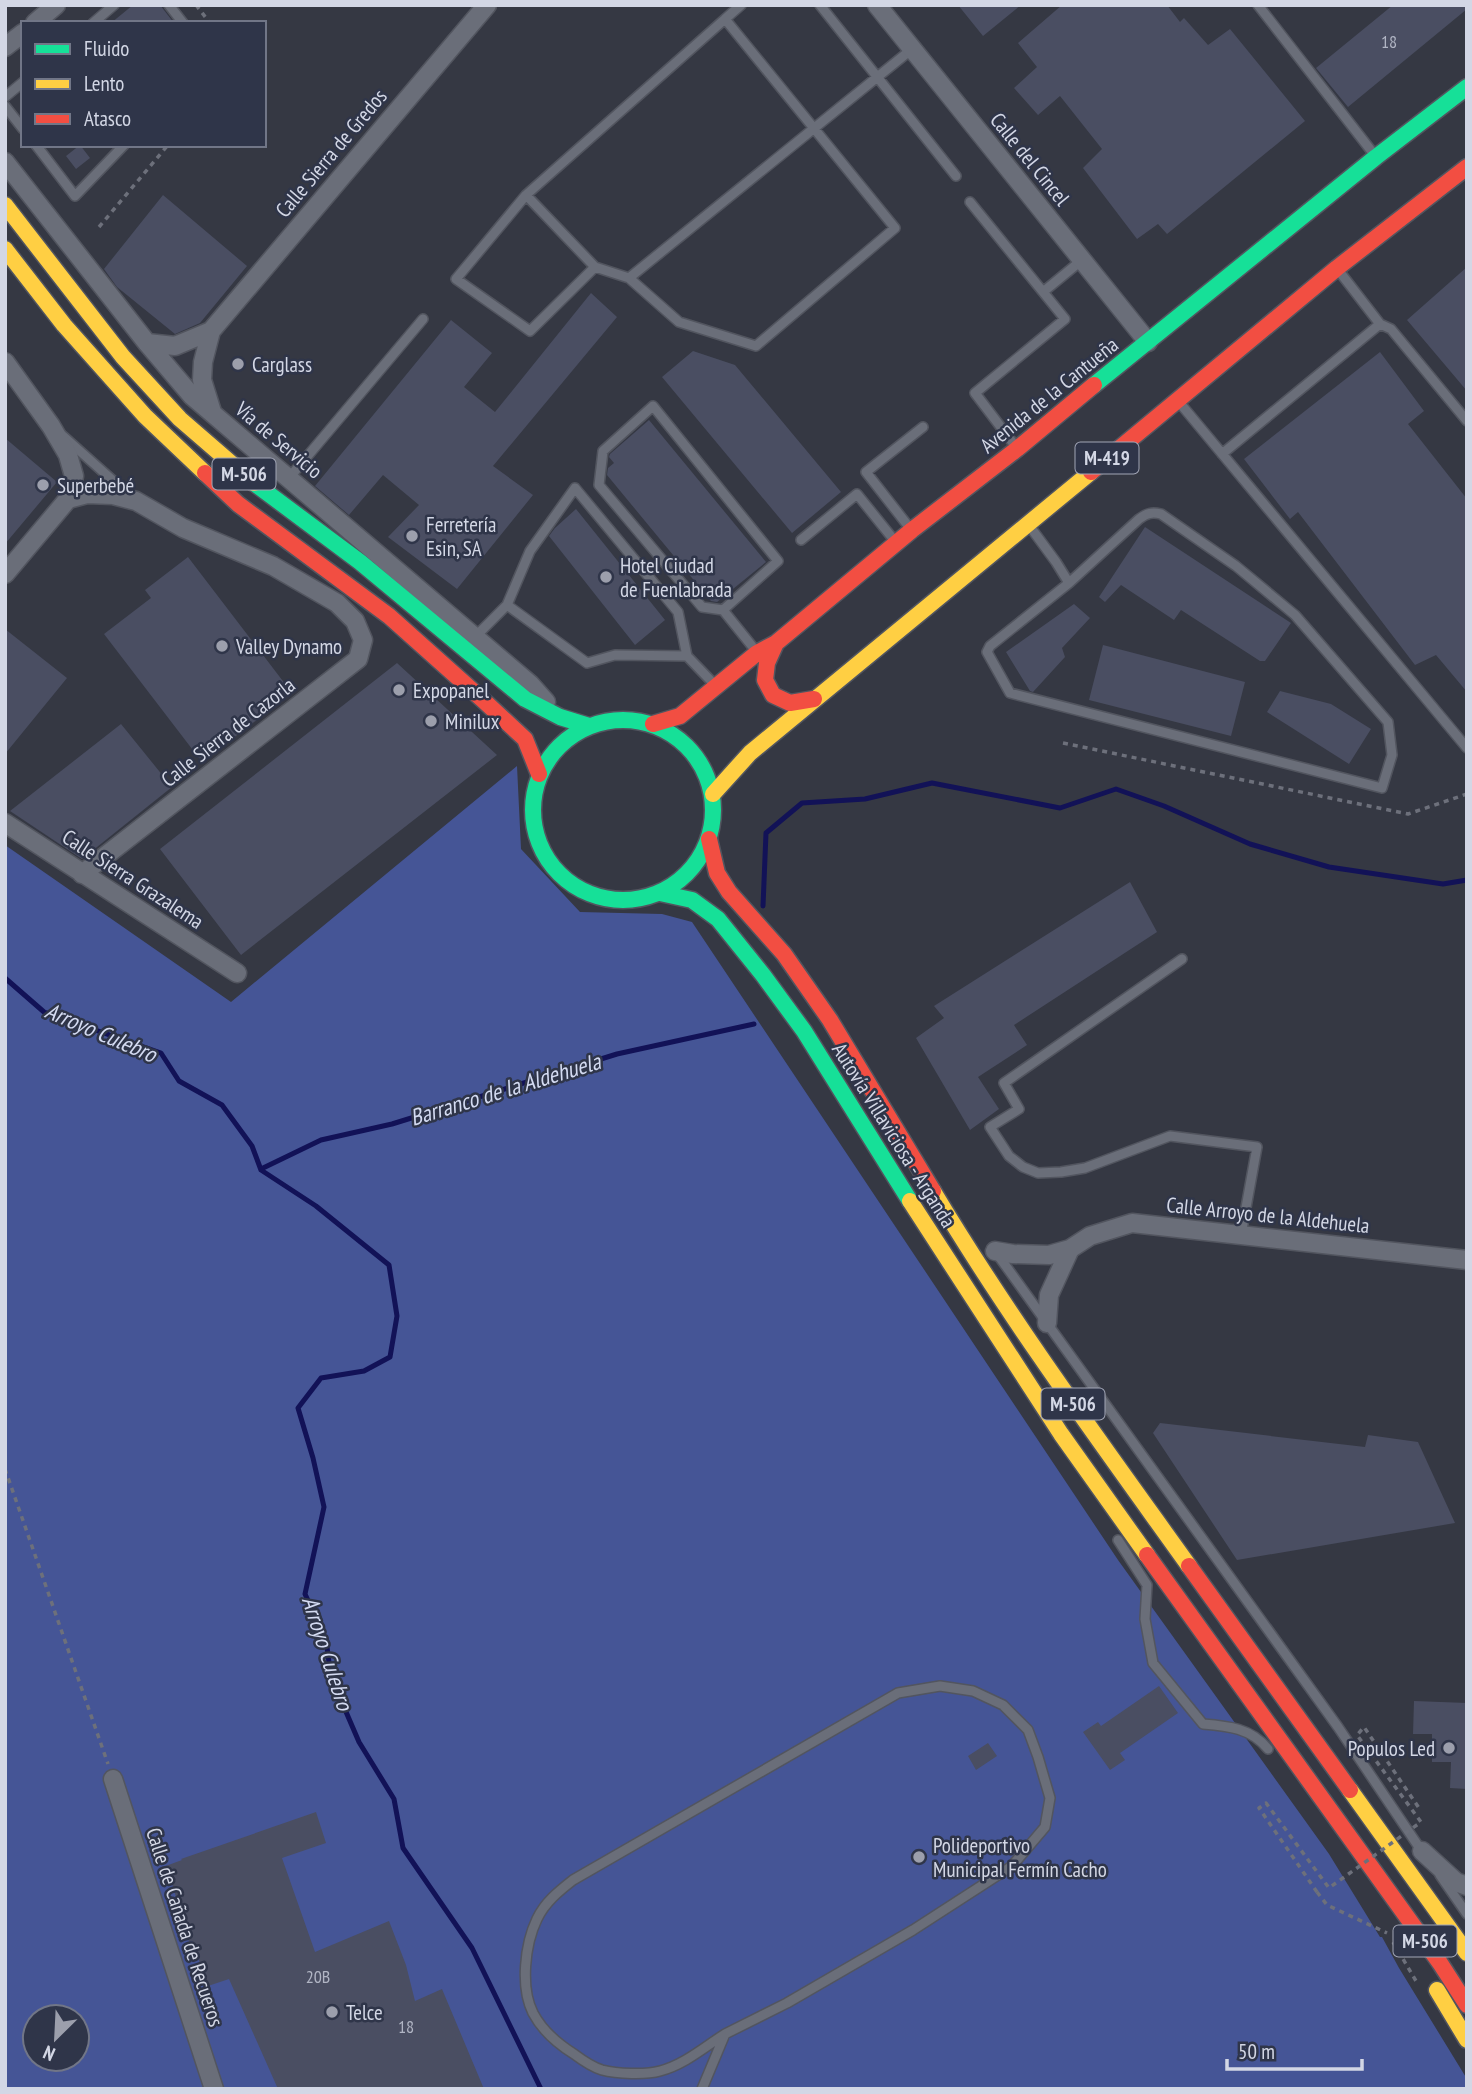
<svg xmlns="http://www.w3.org/2000/svg" width="1472" height="2094" viewBox="0 0 1472 2094" font-family="'PT Sans Narrow',sans-serif">
	<rect width="100%" height="100%" fill="#353843"/>
	<path fill="#455596" fill-rule="evenodd" d="M 517,766 L 521,849 L 580,912 L 662,914 L 692,922 L 1118,1560 L 1329,1854 L 1380,1937 L 1382,1937 L 1399,1968 L 1467,2079 L 1467,2089 L 5,2089 L 5,845 L 231,1002 ZM 35,2017 L 77,2017 L 77,2059 L 35,2059 Z"/>
	<g fill="none" stroke-linecap="round" stroke-linejoin="round">
		<path stroke="#121257" stroke-width="5" d="M 763,906 L 766,833 L 802,803 L 865,799 L 932,783 L 1060,808 L 1116,789 L 1164,806 L 1250,844 L 1329,867 L 1443,884 L 1467,880
			M 5,978 L 44,1012 L 161,1053 L 179,1081 L 222,1105 L 252,1146 L 261,1170 L 316,1206 L 389,1265 L 397,1316 L 390,1357 L 364,1371 L 321,1378 L 298,1408 L 313,1458 L 324,1507 L 305,1594 L 326,1640 L 331,1677 L 359,1742 L 394,1799 L 403,1848 L 472,1948 L 541,2089
			M 261,1169 L 321,1140 L 392,1124 L 617,1054 L 754,1024"/>
	</g>
	<path fill="#4a4e62" d="M 133,5 L 160,5 L 174,23 L 111,23 Z
		M 958,5 L 1021,5 L 983,36 Z
		M 1062,5 L 1167,5 L 1180,22 L 1184,18 L 1208,45 L 1230,29 L 1305,121 L 1167,234 L 1158,224 L 1137,239 L 1083,168 L 1102,149 L 1060,96 L 1038,115 L 1014,88 L 1037,67 L 1018,43 Z
		M 1393,5 L 1467,5 L 1467,9 L 1348,107 L 1316,68 Z
		M 80,145 L 90,158 L 76,169 L 66,156 Z
		M 163,195 L 247,266 L 200,323 L 175,334 L 117,287 L 104,269 Z
		M 1467,267 L 1467,391 L 1407,320 Z
		M 591,293 L 617,317 L 493,466 L 533,495 L 457,589 L 388,537 L 419,505 L 383,475 L 349,515 L 315,486 L 451,320 L 492,353 L 464,387 L 495,412 Z
		M 693,351 L 735,365 L 841,492 L 792,533 L 662,377 Z
		M 1380,352 L 1424,411 L 1408,424 L 1467,499 L 1467,692 L 1436,655 L 1415,665 L 1298,512 L 1290,519 L 1244,459 Z
		M 649,420 L 766,562 L 717,602 L 711,601 L 607,475 L 608,468 L 614,463 L 609,457 L 610,454 Z
		M 5,438 L 57,482 L 5,544 Z
		M 576,509 L 665,620 L 635,645 L 549,536 L 555,528 Z
		M 1145,527 L 1291,623 L 1265,661 L 1260,661 L 1181,610 L 1174,620 L 1121,585 L 1105,602 L 1099,597 Z
		M 188,557 L 292,693 L 202,762 L 104,634 L 151,598 L 145,590 Z
		M 1074,604 L 1090,618 L 1062,648 L 1065,657 L 1033,692 L 1030,691 L 1006,652 Z
		M 5,629 L 67,678 L 5,754 Z
		M 1103,645 L 1245,682 L 1231,736 L 1089,700 Z
		M 397,663 L 497,755 L 241,955 L 160,849 Z
		M 1280,691 L 1331,704 L 1371,729 L 1349,764 L 1267,712 Z
		M 121,724 L 172,787 L 82,859 L 10,811 Z
		M 1130,882 L 1157,932 L 1014,1025 L 1027,1045 L 978,1077 L 999,1109 L 970,1130 L 916,1038 L 944,1018 L 934,1006 Z
		M 1160,1423 L 1365,1447 L 1368,1435 L 1418,1442 L 1455,1523 L 1237,1560 L 1153,1433 Z
		M 1159,1686 L 1178,1713 L 1120,1753 L 1125,1760 L 1110,1770 L 1083,1732 L 1098,1722 L 1101,1726 Z
		M 1414,1701 L 1467,1703 L 1467,1789 L 1450,1788 L 1451,1762 L 1432,1762 L 1432,1734 L 1413,1734 Z
		M 988,1743 L 997,1756 L 976,1770 L 968,1756 Z
		M 316,1812 L 326,1843 L 282,1858 L 315,1952 L 389,1921 L 406,1965 L 415,2001 L 442,1989 L 484,2089 L 278,2089 L 229,1979 L 205,1987 L 200,1970 L 202,1969 L 192,1941 L 189,1942 L 171,1880 L 168,1881 L 163,1867 L 182,1860 L 181,1859 Z"/>
	<g fill="none" stroke-linecap="round" stroke-linejoin="round">
		<defs>
			<path id="lane" d="M 169,5 L 183,23
				M 820,5 L 956,176
				M 1258,5 L 1373,153
				M 725,19 L 741,5
				M 93,23 L 114,5
				M 5,97 L 23,82
				M 5,106 L 23,129
				M 36,145 L 75,196 L 124,145
				M 526,195 L 595,267 L 629,278 L 912,49
				M 970,202 L 1065,319 L 975,393 L 1016,447
				M 595,267 L 530,331 L 456,279 L 526,195 L 725,19 L 895,228 L 756,346 L 679,322 L 629,278
				M 1043,292 L 1082,260
				M 1380,324 L 1391,329 L 1467,421
				M 1179,402 L 1467,748
				M 63,436 L 128,494
				M 1222,454 L 1380,324 L 1339,271
				M 289,478 L 423,319
				M 909,527 L 866,472 L 923,427
				M 1031,528 L 1056,562 L 1069,583 L 1139,519 C 1147,513 1152,512 1161,514 L 1236,566 L 1295,615 L 1388,722 L 1392,755 L 1382,788 L 1010,693 L 987,652 L 990,646 L 1069,583
				M 801,540 L 857,494 L 894,540
				M 507,605 L 530,551 L 575,488 L 678,612 L 687,656
				M 723,610 L 778,561 L 653,406 L 603,451 L 599,485 L 702,607 L 723,610 L 756,651
				M 475,637 L 507,605 L 587,663 L 615,655 L 687,656 L 713,683
				M 1182,959 L 1004,1083 L 1019,1109 L 990,1127 L 1009,1156 L 1023,1167 L 1038,1173 L 1061,1172 L 1085,1168 L 1170,1136 L 1257,1147 L 1241,1235
				M 995,1251 L 1338,1727 L 1423,1853
				M 1118,1540 L 1147,1585 L 1145,1619 L 1153,1663 L 1203,1724 C 1228,1726 1251,1728 1268,1749
				M 1440,1875 L 1467,1914
				M 702,2089 L 725,2034 L 787,2003 L 913,1930 L 1012,1866 L 1045,1827 L 1050,1798 L 1038,1757 L 1028,1730 L 1003,1705 L 973,1691 L 940,1686 L 898,1693 L 573,1880 C 559,1891 545,1902 537,1919 C 525,1944 520,1987 533,2013 C 542,2030 558,2044 574,2054 C 582,2060 592,2067 602,2070 C 617,2074 646,2075 660,2071 C 684,2065 706,2046 725,2034"/>
			<path id="street" d="M 877,5 L 1148,342
				M 35,23 L 56,5
				M 5,47 L 23,33
				M 5,162 L 147,343 L 192,396 L 530,684 L 546,702
				M 147,343 L 175,346 L 211,331
				M 5,362 L 51,426 L 68,455 L 74,476 L 68,499 L 5,574
				M 212,412 L 202,380 L 203,362 L 211,331 L 487,5
				M 68,499 L 87,494 L 113,495 L 136,501 L 183,528 L 273,566 L 337,603 L 355,621 L 363,640 L 358,659 L 82,874
				M 5,823 L 237,973
				M 995,1251 L 1013,1254 L 1049,1255 L 1070,1249 L 1090,1236 L 1132,1223 L 1467,1260
				M 1047,1323 L 1049,1295 L 1070,1249
				M 113,1779 L 214,2089
				M 1422,1851 L 1456,1882 L 1467,1886"/>
			<path id="fast" d="M 1094,385 L 1376,157 L 1467,87
				M 254,483 L 360,562 L 525,699 L 560,717 L 589,726
				M533 810a90 90 0 1 1 180 0a90 90 0 1 1-180 0Z
				M 660,893 L 692,900 L 718,919 L 763,975 L 804,1031 L 910,1201"/>
			<path id="slow" d="M 5,205 L 123,357 L 180,419 L 254,483
				M 5,249 L 64,325 L 145,416 L 205,473
				M 713,794 L 750,753 L 1091,472
				M 933,1191 C 1011,1321 1101,1443 1189,1566
				M 910,1201 L 1061,1434 L 1147,1555
				M 1350,1790 L 1467,1953
				M 1437,1990 L 1467,2040"/>
			<path id="jam" d="M 1091,472 L 1337,268 L 1467,167
				M 205,473 L 238,504 L 389,616 L 483,700 L 525,739 L 539,774
				M 776,643 L 767,663 L 765,680 L 773,695 L 790,703 L 814,699
				M 653,724 L 680,716 L 757,653 L 776,643 L 912,530 L 1017,449 L 1094,385
				M 709,839 L 717,873 L 729,892 L 784,954 L 830,1020 L 933,1191
				M 1147,1555 L 1440,1963 L 1467,2005
				M 1189,1566 L 1350,1790"/>
		</defs>
		<use href="#lane" stroke="#52555f" stroke-width="12"/>
		<use href="#street" stroke="#52555f" stroke-width="21"/>
		<use href="#fast" stroke="#52555f" stroke-width="19"/>
		<use href="#slow" stroke="#52555f" stroke-width="19"/>
		<use href="#jam" stroke="#52555f" stroke-width="19"/>
		<path stroke="#6d707b" stroke-width="3.5" stroke-dasharray="5 5" stroke-linecap="butt" d="M 196,5 L 210,23
			M 99,227 L 168,145
			M 1063,743 L 1408,814 L 1467,794
			M 5,1469 L 108,1764
			M 1317,1892 L 1327,1905 L 1387,1933
			M 1393,1942 L 1416,1981"/>
		<use href="#lane" stroke="#6a6e79" stroke-width="9"/>
		<use href="#street" stroke="#6a6e79" stroke-width="18"/>
		<use href="#fast" stroke="#16e098" stroke-width="16"/>
		<use href="#slow" stroke="#ffcf43" stroke-width="16"/>
		<use href="#jam" stroke="#f24e42" stroke-width="16"/>
		<path stroke="#6d707b" stroke-width="3.5" stroke-dasharray="5 5" stroke-linecap="butt" d="M 1317,1892 L 1259,1808 L 1266,1803 L 1329,1888 L 1421,1822 L 1357,1735 L 1364,1727 L 1421,1811"/>
	</g>
	<g fill="#9c9fac" stroke="#2f3549" stroke-width="2.5">
		<circle cx="238" cy="364" r="7"/>
		<circle cx="43" cy="485" r="7"/>
		<circle cx="412" cy="536" r="7"/>
		<circle cx="606" cy="577" r="7"/>
		<circle cx="222" cy="646" r="7"/>
		<circle cx="399" cy="690" r="7"/>
		<circle cx="431" cy="721" r="7"/>
		<circle cx="1449" cy="1748" r="7"/>
		<circle cx="919" cy="1857" r="7"/>
		<circle cx="332" cy="2012" r="7"/>
	</g>
	<g text-anchor="middle" dominant-baseline="central" stroke-width="5" stroke-linejoin="round" paint-order="stroke">
		<g font-size="18" fill="#b1b5c4">
			<text x="1389" y="41">18</text>
			<text x="318" y="1976">20B</text>
			<text x="406" y="2026">18</text>
		</g>
		<g fill="#2f3549" stroke="#a2a6b6" stroke-width="2">
			<rect x="1075.5" y="442.5" width="63" height="31" rx="5"/>
			<rect x="212.5" y="458.5" width="63" height="31" rx="5"/>
			<rect x="1041.5" y="1388.5" width="63" height="31" rx="5"/>
			<rect x="1393.5" y="1925.5" width="63" height="31" rx="5"/>
		</g>
		<g font-size="19" font-weight="bold" fill="#d3d7e5">
			<text x="1107" y="458">M-419</text>
			<text x="244" y="474">M-506</text>
			<text x="1073" y="1404">M-506</text>
			<text x="1425" y="1941">M-506</text>
		</g>
		<g font-size="21" fill="#d3d7e5" stroke="#2f3549">
			<text transform="translate(331 153) rotate(-50)">Calle Sierra de Gredos</text>
			<text transform="translate(1030 159) rotate(51)">Calle del Cincel</text>
			<text transform="translate(1049 395) rotate(-39)">Avenida de la Cantueña</text>
			<text transform="translate(279 440) rotate(40)">Vía de Servicio</text>
			<text transform="translate(228 732) rotate(-38)">Calle Sierra de Cazorla</text>
			<text transform="translate(133 879) rotate(33)">Calle Sierra Grazalema</text>
			<text transform="translate(894 1135) rotate(58)">Autovía Villaviciosa - Arganda</text>
			<text transform="translate(1268 1215) rotate(6)">Calle Arroyo de la Aldehuela</text>
			<text transform="translate(185 1927) rotate(72)">Calle de Cañada de Recueros</text>
		</g>
		<g font-size="21" fill="#d3d7e5" stroke="#2f3549" text-anchor="start">
			<text x="252" y="364">Carglass</text>
			<text x="57" y="485">Superbebé</text>
			<text x="426" y="524">Ferretería<tspan x="426" dy="24">Esin, SA</tspan></text>
			<text x="620" y="565">Hotel Ciudad<tspan x="620" dy="24">de Fuenlabrada</tspan></text>
			<text x="236" y="646">Valley Dynamo</text>
			<text x="413" y="690">Expopanel</text>
			<text x="445" y="721">Minilux</text>
			<text x="1435" y="1748" text-anchor="end">Populos Led</text>
			<text x="933" y="1845">Polideportivo<tspan x="933" dy="24">Municipal Fermín Cacho</tspan></text>
			<text x="346" y="2012">Telce</text>
		</g>
		<g font-size="23" font-style="italic" fill="#d4dbf2" stroke="#2f3549">
			<text transform="translate(101 1032) rotate(23)">Arroyo Culebro</text>
			<text transform="translate(505 1089) rotate(-17)">Barranco de la Aldehuela</text>
			<text transform="translate(328 1653) rotate(72)">Arroyo Culebro</text>
		</g>
	</g>
	<rect width="1472" height="2094" fill="none" stroke="#d3d7e5" stroke-width="14"/>
	<rect x="21" y="21" width="245" height="126" fill="#2f3549" stroke="#717687" stroke-width="2"/>
	<rect x="35" y="44" width="35" height="10" fill="#16e098" stroke="#717687" stroke-width="2"/>
	<text x="84" y="56" font-size="21" fill="#d3d7e5">Fluido</text>
	<rect x="35" y="79" width="35" height="10" fill="#ffcf43" stroke="#717687" stroke-width="2"/>
	<text x="84" y="91" font-size="21" fill="#d3d7e5">Lento</text>
	<rect x="35" y="114" width="35" height="10" fill="#f24e42" stroke="#717687" stroke-width="2"/>
	<text x="84" y="126" font-size="21" fill="#d3d7e5">Atasco</text>
	<g transform="translate(56 2038) rotate(204)"><circle r="33" fill="#2f3549" stroke="#717687" stroke-width="2"/>
	<path d="M0-5L12 26L0 18L-12 26Z" fill="#9c9fac"/>
	<text y="-10" font-size="19" font-weight="bold" text-anchor="middle" fill="#d3d7e5">N</text>
	</g>
	<path d="M1227 2059v10h135v-10" fill="none" stroke="#d3d7e5" stroke-width="3.5"/>
	<text x="1238" y="2059" font-size="21" fill="#d3d7e5" stroke="#2f3549" stroke-width="5" paint-order="stroke">50 m</text>
</svg>
